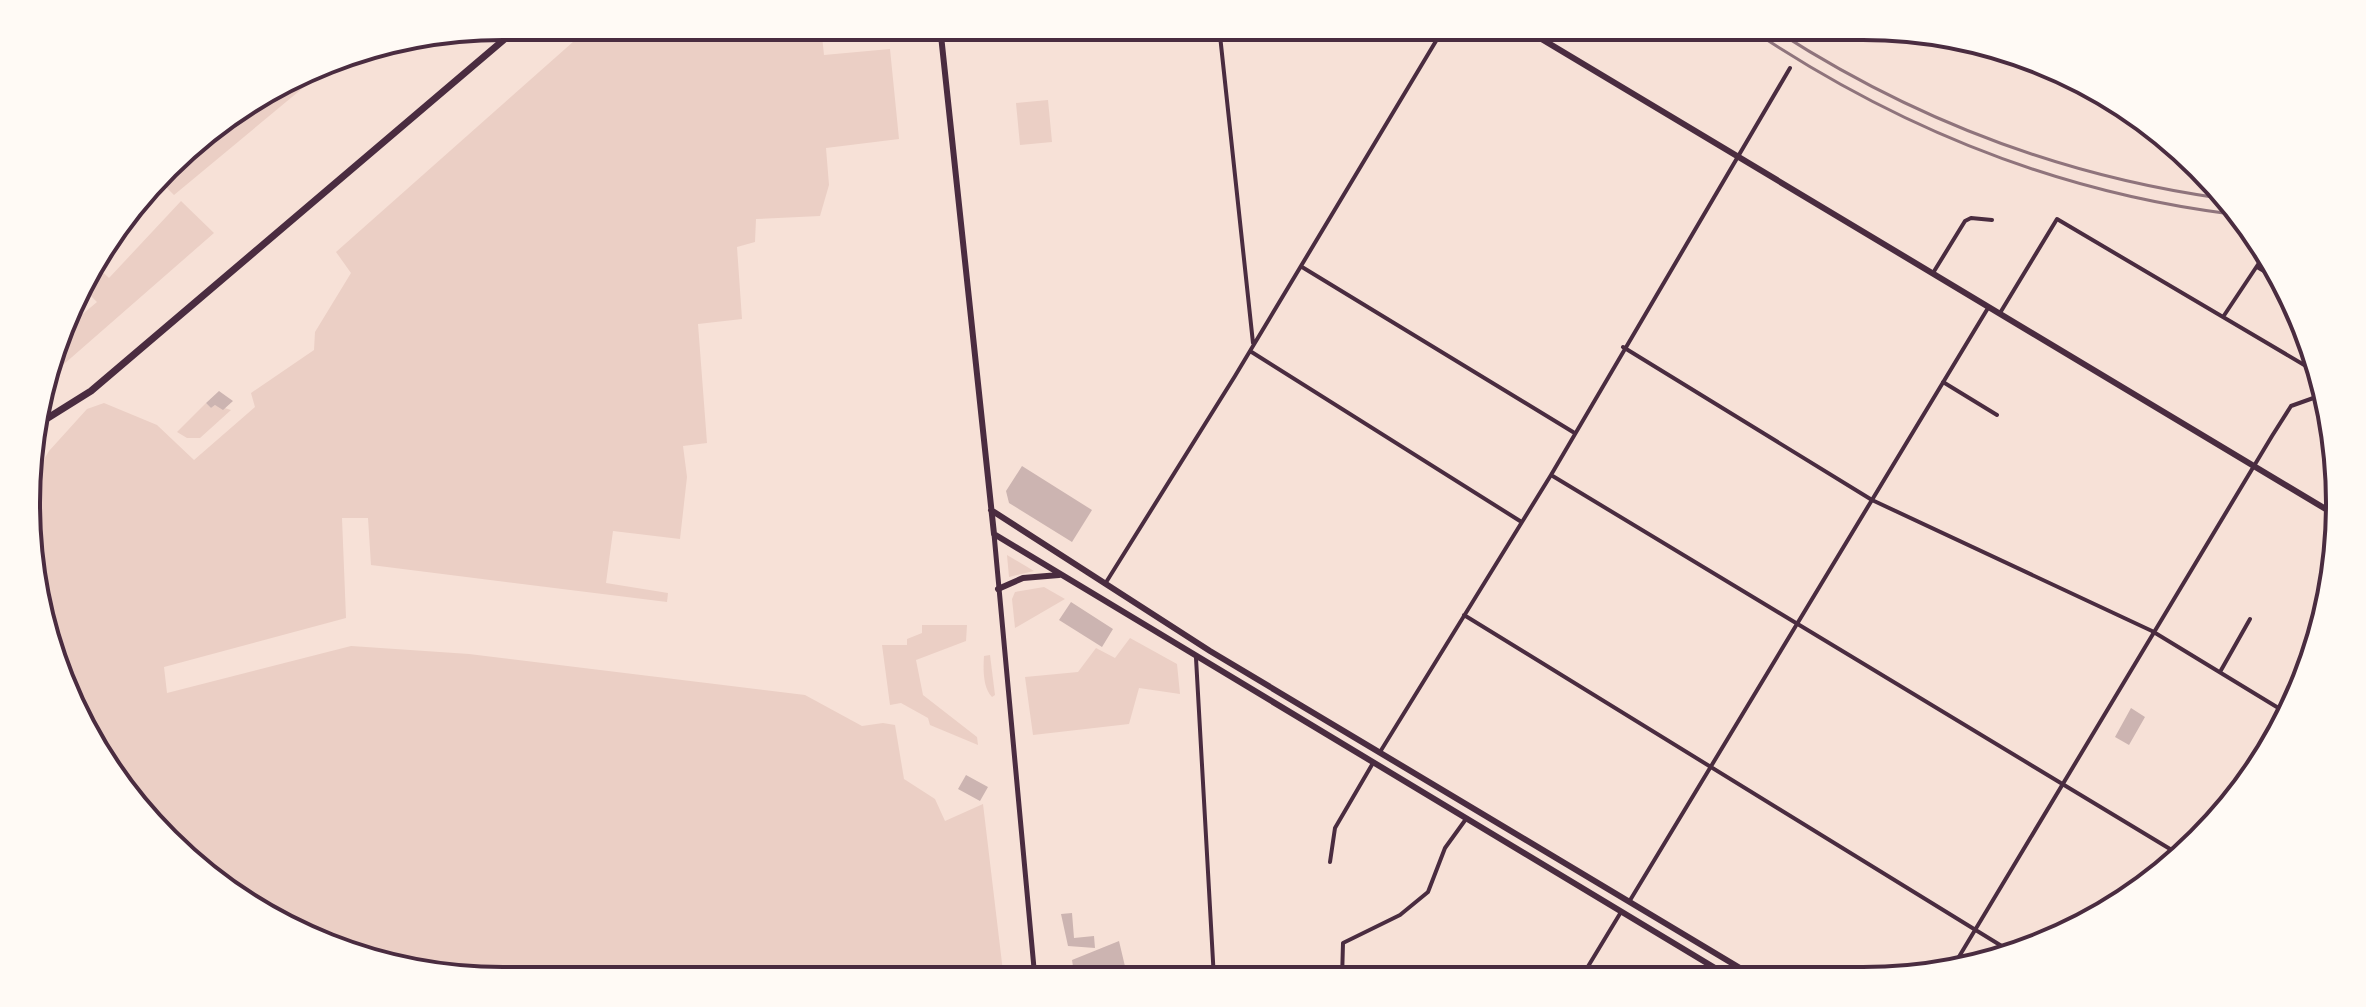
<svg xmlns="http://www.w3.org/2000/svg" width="2366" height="1007" viewBox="0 0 2366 1007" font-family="'DM Sans',sans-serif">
	<rect width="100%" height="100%" fill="#f7e1d7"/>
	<path fill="#ebcfc5" d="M 591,26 L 821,26 L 824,55 L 890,49 L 899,139 L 826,148 L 829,185 L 820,216 L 756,219 L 755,242 L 737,247 L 742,319 L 698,324 L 707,443 L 683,446 L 687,477 L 680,539 L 613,531 L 606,583 L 668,593 L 667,602 L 371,565 L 368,518 L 342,518 L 346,618 L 164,667 L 167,693 L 351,646 L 469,654 L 805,695 L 862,726 L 883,723 L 895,725 L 904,779 L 935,799 L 945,821 L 983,804 L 1004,980 L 503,981 L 350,956 L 189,863 L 90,742 L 59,660 L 35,553 L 35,474 L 49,451 L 87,409 L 104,403 L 157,425 L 194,460 L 255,407 L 251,393 L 314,350 L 315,332 L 351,273 L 336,252 Z
		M 325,66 L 327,68 L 174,195 L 159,180 L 189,144 Z
		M 1048,100 L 1052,142 L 1020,145 L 1016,103 Z
		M 181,201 L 214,233 L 48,378 L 66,328 L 97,302 L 82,287 L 92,262 L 109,278 Z
		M 206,403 L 211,408 L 215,405 L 231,410 L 200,438 L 187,438 L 177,432 Z
		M 1007,555 L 1034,571 L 1009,577 Z
		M 1044,587 L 1065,599 L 1015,628 L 1012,599 L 1015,592 Z
		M 922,625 L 967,625 L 966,641 L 916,660 L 923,695 L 977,737 L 978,745 L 930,725 L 928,718 L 901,703 L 890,705 L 882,645 L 907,645 L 907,639 L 922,633 Z
		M 1130,638 L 1177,664 L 1180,694 L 1139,688 L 1129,724 L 1033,735 L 1025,677 L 1078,672 L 1096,648 L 1115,658 Z
		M 990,655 L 995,695 L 992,697 C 983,688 983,669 984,656 Z"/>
	<path fill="#ccb4b1" d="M 219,391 L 233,401 L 223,410 L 215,405 L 211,408 L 206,403 Z
		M 1022,466 L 1092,510 L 1072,542 L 1009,503 L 1006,491 Z
		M 1071,602 L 1113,629 L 1102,647 L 1059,620 Z
		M 2131,708 L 2145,717 L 2129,745 L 2115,737 Z
		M 966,775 L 988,787 L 980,801 L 958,789 Z
		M 1072,913 L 1074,938 L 1094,936 L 1095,948 L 1068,946 L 1061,914 Z
		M 1119,941 L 1128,979 L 1075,979 L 1072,960 Z"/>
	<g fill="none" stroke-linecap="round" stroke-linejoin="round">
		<path stroke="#4a2c40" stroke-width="4" d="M 1219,26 L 1253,343
			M 1302,267 L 1573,432
			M 2257,267 L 2283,282
			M 1933,273 L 1965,221 L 1971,218 L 1992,220
			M 2000,313 L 2057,219 L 2311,369
			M 2223,317 L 2263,257
			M 1623,347 L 1872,500 L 2152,631 L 2285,712
			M 1250,351 L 1520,521
			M 1943,382 L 1997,415
			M 1551,475 L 2180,855
			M 1105,584 L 1235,376 L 1445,26
			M 1464,615 L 2013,953
			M 1196,658 L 1214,979
			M 2220,672 L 2250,619
			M 1380,752 L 1551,475 L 1790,68
			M 1330,862 L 1335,828 L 1373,763
			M 1629,902 L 1988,308
			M 1951,970 L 2272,436 L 2291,406 L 2319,396
			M 1581,978 L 1621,912
			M 1342,979 L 1343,943 L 1400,915 L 1428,892 L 1445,848 L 1466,819"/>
		<path stroke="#4a2c40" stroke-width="5" d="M 994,534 L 1035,979"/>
		<path stroke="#4a2c40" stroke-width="6" d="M 940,26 L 994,534 L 1730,977
			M 1520,26 L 2334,514
			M 991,510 L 1210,651 L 1755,977
			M 998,589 L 1023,578 L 1059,575"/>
		<path stroke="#4a2c40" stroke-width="7" d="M 35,426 L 91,391 L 520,26"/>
		<path stroke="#8f747c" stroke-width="3" d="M 1746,26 C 1892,125 2055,192 2231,214
			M 1769,26 C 1906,116 2057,175 2219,198"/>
	</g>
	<path d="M0 0H2366V1007H0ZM503 40H1863A463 463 0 0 1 2326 503V504A463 463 0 0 1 1863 967H503A463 463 0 0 1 40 504V503A463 463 0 0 1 503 40Z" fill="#fffaf5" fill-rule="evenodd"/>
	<path fill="none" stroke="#4a2c40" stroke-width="4" d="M503 40H1863A463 463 0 0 1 2326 503V504A463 463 0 0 1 1863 967H503A463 463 0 0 1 40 504V503A463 463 0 0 1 503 40Z"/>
</svg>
